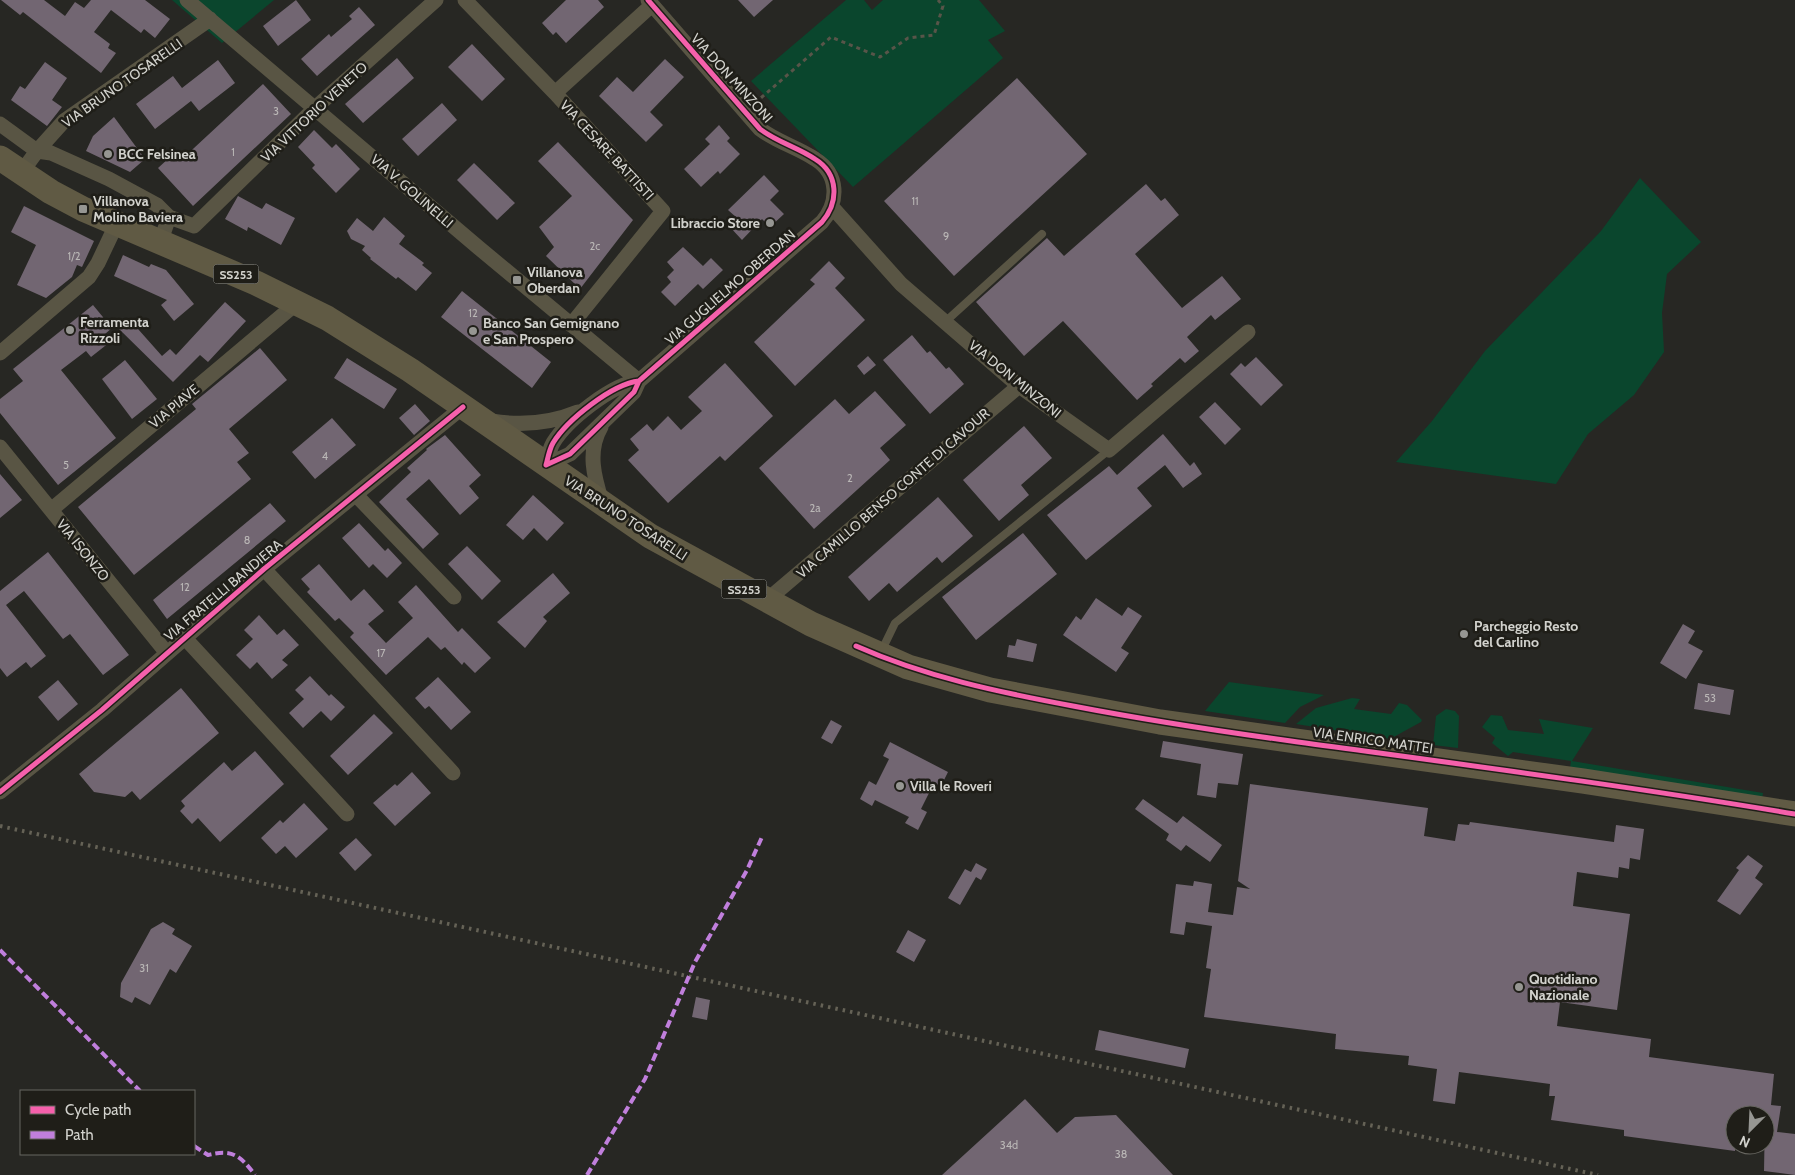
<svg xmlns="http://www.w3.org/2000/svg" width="1795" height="1175" viewBox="0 0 1795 1175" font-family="Cabin,sans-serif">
	<rect width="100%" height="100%" fill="#272723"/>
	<path fill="#0a462d" d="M 172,0 L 274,0 L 222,43 Z
		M 846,0 L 864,0 L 872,10 L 883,0 L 979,0 L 1005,31 L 988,40 L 1003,58 L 853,187 L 751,81 Z
		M 1640,178 L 1701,242 L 1667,274 L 1662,313 L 1664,352 L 1634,395 L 1588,434 L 1556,484 L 1396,462 L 1432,421 L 1485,351 L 1601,231 Z
		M 1229,682 L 1324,695 L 1300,707 L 1285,723 L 1205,711 Z
		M 1352,698 L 1360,699 L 1354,709 L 1391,714 L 1399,703 L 1407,705 L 1422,720 L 1421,722 L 1390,739 L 1296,724 L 1316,708 Z
		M 1446,709 L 1455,711 L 1459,716 L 1458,748 L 1433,745 L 1436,716 Z
		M 1491,715 L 1502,716 L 1508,730 L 1544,734 L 1539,719 L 1593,728 L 1572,761 L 1763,793 L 1762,799 L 1570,768 L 1571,761 L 1513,752 L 1508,756 L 1492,743 L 1495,738 L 1482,727 Z"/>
	<path fill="#726672" d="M 1,0 L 44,0 L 65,16 L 75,2 L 84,8 L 91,0 L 145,0 L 170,19 L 155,38 L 144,29 L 141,33 L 111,10 L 94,32 L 110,44 L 108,48 L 116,53 L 101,73 L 23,12 L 20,15 Z
		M 296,0 L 311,20 L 278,46 L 263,26 Z
		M 566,0 L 598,0 L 604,7 L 566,43 L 556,32 L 553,35 L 542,23 Z
		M 738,0 L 773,0 L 754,17 Z
		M 359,7 L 375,25 L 317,76 L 301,59 L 329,34 L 331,37 L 352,19 L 349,16 Z
		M 472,44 L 505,79 L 482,101 L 448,67 Z
		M 397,58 L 414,78 L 363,123 L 345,104 Z
		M 665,59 L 684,77 L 650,112 L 663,125 L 646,142 L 599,96 L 617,77 L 633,92 Z
		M 218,60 L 235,83 L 199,111 L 191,101 L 155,129 L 136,104 L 173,76 L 182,88 Z
		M 45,62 L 67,78 L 52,100 L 62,107 L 47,126 L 11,100 L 20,86 L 25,89 Z
		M 1017,78 L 1087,154 L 954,276 L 884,201 Z
		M 263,84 L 291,114 L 193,206 L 158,168 L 169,158 L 171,161 L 176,156 L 180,161 Z
		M 442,103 L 457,120 L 418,156 L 402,139 Z
		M 114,117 L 145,159 L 130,172 L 86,151 L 93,136 Z
		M 719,125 L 730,138 L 727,141 L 740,154 L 720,174 L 718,171 L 701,187 L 684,169 L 710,144 L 705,139 Z
		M 314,130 L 332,148 L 336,144 L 360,169 L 336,193 L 312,168 L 315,165 L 298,147 Z
		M 558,142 L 633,220 L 580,289 L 546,256 L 554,247 L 539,227 L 572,196 L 538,161 Z
		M 474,163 L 515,203 L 497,220 L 457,180 Z
		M 764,175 L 779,191 L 770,200 L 784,214 L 770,227 L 762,219 L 742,240 L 729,226 L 737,218 L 728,210 Z
		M 1146,184 L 1161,201 L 1165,198 L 1179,215 L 1135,254 L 1182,308 L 1222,276 L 1241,299 L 1215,320 L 1211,315 L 1187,337 L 1199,351 L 1185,363 L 1180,358 L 1151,384 L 1153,386 L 1137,400 L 1063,321 L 1024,356 L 976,302 L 1047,238 L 1064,256 Z
		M 238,196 L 262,209 L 266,203 L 295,218 L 281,245 L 248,227 L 247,231 L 225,219 Z
		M 24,206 L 94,241 L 82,267 L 77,265 L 72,277 L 46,298 L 17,285 L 36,245 L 11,232 Z
		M 384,217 L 405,236 L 399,244 L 424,263 L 422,265 L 432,273 L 416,291 L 398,277 L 396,279 L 370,259 L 371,258 L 362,250 L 365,246 L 351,239 L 347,231 L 357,218 L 373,231 Z
		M 683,247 L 703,266 L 711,258 L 723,270 L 703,289 L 698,284 L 675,306 L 661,292 L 671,282 L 667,277 L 674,270 L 667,262 Z
		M 123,255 L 149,267 L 151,264 L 166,270 L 194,304 L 174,321 L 161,305 L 167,300 L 114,276 Z
		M 829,261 L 845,278 L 835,288 L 865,320 L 795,386 L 754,342 L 815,284 L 810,280 Z
		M 462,291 L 551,362 L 532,388 L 441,317 Z
		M 225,302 L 246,321 L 208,362 L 200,355 L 173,382 L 119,329 L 130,320 L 162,356 L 170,349 L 176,355 Z
		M 93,305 L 112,328 L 105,334 L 110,342 L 91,357 L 86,351 L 61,370 L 116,438 L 58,485 L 0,413 L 0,399 L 23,381 L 13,369 Z
		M 912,335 L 927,353 L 930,351 L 946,369 L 949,367 L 964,384 L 930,414 L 883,360 Z
		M 260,348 L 287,380 L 229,429 L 249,453 L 237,462 L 251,479 L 134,575 L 78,507 L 196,409 L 192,404 Z
		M 868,356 L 876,365 L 864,375 L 857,366 Z
		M 1256,357 L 1283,385 L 1261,406 L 1230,374 L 1241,363 L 1245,367 Z
		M 347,358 L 397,389 L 384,409 L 334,378 Z
		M 125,360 L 157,399 L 132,419 L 102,379 Z
		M 725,363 L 773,416 L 725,461 L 720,456 L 668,503 L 628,460 L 639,450 L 630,439 L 647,424 L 653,431 L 668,416 L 681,430 L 702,411 L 688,397 Z
		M 875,391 L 906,425 L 880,448 L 890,460 L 814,529 L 759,468 L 835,399 L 849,414 Z
		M 1215,402 L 1241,429 L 1225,445 L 1199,417 Z
		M 415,404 L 430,421 L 414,435 L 399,418 Z
		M 332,418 L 356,445 L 315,479 L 292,452 Z
		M 1024,426 L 1052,458 L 1021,485 L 1029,495 L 999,521 L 963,480 Z
		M 1163,434 L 1190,466 L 1194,462 L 1202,474 L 1183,488 L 1165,465 L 1137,488 L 1152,506 L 1086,560 L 1047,515 L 1109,466 L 1117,475 Z
		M 445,435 L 481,475 L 469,486 L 479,498 L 460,515 L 429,479 L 406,499 L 439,534 L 423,549 L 379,502 L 411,472 L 407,468 L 427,450 L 426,449 Z
		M 0,474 L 22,500 L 0,518 Z
		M 533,495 L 564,523 L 547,541 L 534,528 L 523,540 L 506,525 Z
		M 938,497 L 973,536 L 942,563 L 937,557 L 897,592 L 889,583 L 869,601 L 848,577 Z
		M 270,503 L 286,521 L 167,619 L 153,600 Z
		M 359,523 L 385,551 L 388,548 L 402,563 L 387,578 L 373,564 L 369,568 L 342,538 Z
		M 1023,533 L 1057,574 L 976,640 L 942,597 Z
		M 467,546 L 501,581 L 482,600 L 448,564 Z
		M 48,552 L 129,655 L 103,675 L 70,634 L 63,639 L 24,591 L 6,605 L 46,656 L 31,668 L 26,662 L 7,677 L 0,668 L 0,591 Z
		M 319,564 L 351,601 L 364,589 L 384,611 L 368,624 L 386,643 L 413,618 L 398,602 L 416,585 L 458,632 L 462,628 L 491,658 L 475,673 L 464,662 L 462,665 L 445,647 L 441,650 L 428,637 L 386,675 L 350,637 L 354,633 L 339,618 L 335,621 L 307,592 L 310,589 L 301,579 Z
		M 553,573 L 570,593 L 543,617 L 547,621 L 525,648 L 497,622 Z
		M 1096,598 L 1122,616 L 1128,607 L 1142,616 L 1121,648 L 1129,653 L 1116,672 L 1063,635 L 1076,616 L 1081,620 Z
		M 259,615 L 277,635 L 284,629 L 299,645 L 282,660 L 288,665 L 272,679 L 257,662 L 250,669 L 236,655 L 253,639 L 244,630 Z
		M 1683,624 L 1695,631 L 1688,643 L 1703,651 L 1686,679 L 1660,663 Z
		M 1017,639 L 1037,644 L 1033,662 L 1007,657 L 1009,645 L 1015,646 Z
		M 310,676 L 329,696 L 331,694 L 345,707 L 331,721 L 321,711 L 303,728 L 289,713 L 304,699 L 295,690 Z
		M 438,677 L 471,712 L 451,730 L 429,706 L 425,709 L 415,698 Z
		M 58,680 L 78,704 L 58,721 L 38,697 Z
		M 1698,683 L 1734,690 L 1730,715 L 1694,709 Z
		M 181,688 L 219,733 L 140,800 L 132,791 L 125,797 L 94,792 L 79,774 Z
		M 374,714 L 393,733 L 348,775 L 330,756 Z
		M 831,720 L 842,726 L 832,744 L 821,738 Z
		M 1163,741 L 1243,754 L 1238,785 L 1218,783 L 1216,798 L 1197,795 L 1201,764 L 1160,757 Z
		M 890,742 L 948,772 L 941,786 L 934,783 L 921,809 L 927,812 L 918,830 L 905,823 L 909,817 L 875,800 L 872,806 L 860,799 L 869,781 L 876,785 L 889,759 L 883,756 Z
		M 255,751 L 284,784 L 220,842 L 198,818 L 192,824 L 180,811 L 185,806 L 181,801 L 224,762 L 232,771 Z
		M 412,772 L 431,793 L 395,826 L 373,803 L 395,784 L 397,786 Z
		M 1250,784 L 1428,808 L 1424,836 L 1455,841 L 1458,824 L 1469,825 L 1470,822 L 1614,842 L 1616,825 L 1644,829 L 1640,860 L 1630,858 L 1629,869 L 1619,867 L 1618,878 L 1577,872 L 1573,906 L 1630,914 L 1617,1010 L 1560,1002 L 1557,1026 L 1651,1039 L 1649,1057 L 1774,1074 L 1771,1105 L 1781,1106 L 1777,1132 L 1795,1134 L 1795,1175 L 1764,1171 L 1765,1115 L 1735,1115 L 1735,1151 L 1624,1136 L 1624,1130 L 1551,1120 L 1555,1096 L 1549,1096 L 1550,1084 L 1459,1072 L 1455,1104 L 1433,1101 L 1437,1069 L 1408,1065 L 1409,1056 L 1335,1049 L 1336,1034 L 1204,1017 L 1211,969 L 1206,968 L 1212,926 L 1186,922 L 1184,935 L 1170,933 L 1176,884 L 1193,886 L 1194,881 L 1212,884 L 1208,912 L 1233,915 L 1237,887 L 1250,889 L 1238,881 Z
		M 1143,799 L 1177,823 L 1183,816 L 1222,845 L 1210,862 L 1186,845 L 1181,851 L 1166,840 L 1169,834 L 1135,809 Z
		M 304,803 L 328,829 L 296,858 L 285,846 L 276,854 L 261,838 L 280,820 L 283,823 Z
		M 356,838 L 372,855 L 355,871 L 339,853 Z
		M 1748,855 L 1763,866 L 1755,878 L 1763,884 L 1740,915 L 1717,901 L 1739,870 L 1736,868 Z
		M 976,863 L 987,869 L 981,880 L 976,877 L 960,905 L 948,898 L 965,869 L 971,872 Z
		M 163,922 L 175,929 L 172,934 L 192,946 L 176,973 L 170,969 L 150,1005 L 135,997 L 132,1003 L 120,997 L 121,983 L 151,929 Z
		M 908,930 L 926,940 L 914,962 L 896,952 Z
		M 696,997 L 710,1000 L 707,1020 L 692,1017 Z
		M 1099,1030 L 1189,1049 L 1185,1068 L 1095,1050 Z
		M 1025,1099 L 1057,1133 L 1075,1117 L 1116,1115 L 1173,1175 L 942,1175 Z"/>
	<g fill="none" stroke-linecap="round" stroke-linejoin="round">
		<path stroke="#585549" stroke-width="3" stroke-dasharray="4 4" stroke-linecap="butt" d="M 755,103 L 831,37 L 880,57 L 908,38 L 934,35 L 943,6 L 938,0"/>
		<path stroke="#595544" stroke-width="8" d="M 945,322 L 1042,234
			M 881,652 L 895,623 L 1109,450"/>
		<path stroke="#595544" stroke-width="15" d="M 187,0 L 479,248 L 639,381
			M 465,0 L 555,93
			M 0,124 L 37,151 L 51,153 L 109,179 L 157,205 L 169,217 L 160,243
			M 21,173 L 37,151 L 64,121 L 210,19
			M 832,207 L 901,284 L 1019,386 L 1109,450 L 1248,332
			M 169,217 L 194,226 L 315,108 L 436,0
			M 571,325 L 663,211 L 555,93 L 652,5
			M 0,353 L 89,277 L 98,263 L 116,225
			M 639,381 C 612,384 567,420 553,443 C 549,450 548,458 546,465 L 570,454 L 634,392 L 639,381 L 822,222 C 839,202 839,174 815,159 C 797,147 777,142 760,129 L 648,0
			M 491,421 C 522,426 549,424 578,412
			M 601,427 C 587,451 594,477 602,502
			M 0,447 L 166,652
			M 356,495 L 454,597
			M 51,510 L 298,302
			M 264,569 L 453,773
			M 766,601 L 1019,386
			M 184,637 L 347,814
			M 0,792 L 102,710 L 264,569 L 463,407"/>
		<path stroke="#605a44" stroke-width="25" d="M 0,158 L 51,192 L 83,209 L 256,283 L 327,318 L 410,370 L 650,536 L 811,624 L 908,667 L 990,690 L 1160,722 L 1583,781 L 1795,814"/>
		<path stroke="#656256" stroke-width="4" stroke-dasharray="2.5 5" stroke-linecap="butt" d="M 0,826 L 1598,1175"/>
		<path stroke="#c07fdc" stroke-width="4" stroke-dasharray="8 4" stroke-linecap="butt" d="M 0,950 L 140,1091
			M 194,1146 L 208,1155 C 232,1149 240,1155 255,1175
			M 587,1175 L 645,1079 L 695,962 L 747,870 L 762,837"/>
		<defs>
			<path id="cycleway" d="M 639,381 C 612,384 567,420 553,443 C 549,450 548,458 546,465 L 570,454 L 634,392 L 639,381 L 822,222 C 839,202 839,174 815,159 C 797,147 777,142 760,129 L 648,0
				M 856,646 C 926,677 998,692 1073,706 C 1146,720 1218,731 1291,741 C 1459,764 1628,786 1795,814
				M 0,792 L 102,710 L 264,569 L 463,407"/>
		</defs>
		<use href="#cycleway" stroke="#1f1e18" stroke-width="8"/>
		<use href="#cycleway" stroke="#f560ab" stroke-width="5"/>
	</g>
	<g fill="#969692" stroke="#1f1e18" stroke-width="2">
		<circle cx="108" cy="154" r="5"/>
		<rect x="78" y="204" width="10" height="10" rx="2.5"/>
		<circle cx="770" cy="223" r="5"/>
		<rect x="512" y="275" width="10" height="10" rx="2.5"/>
		<circle cx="70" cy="330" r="5"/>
		<circle cx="473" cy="331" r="5"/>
		<circle cx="1464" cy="634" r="5"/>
		<circle cx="900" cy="786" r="5"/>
		<circle cx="1519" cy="987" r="5"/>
	</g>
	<g text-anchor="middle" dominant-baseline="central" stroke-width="5" stroke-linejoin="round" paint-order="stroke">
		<g font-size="11" fill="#bab7b6">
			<text x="276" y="111">3</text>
			<text x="233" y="152">1</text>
			<text x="915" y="201">11</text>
			<text x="946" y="236">9</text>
			<text x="595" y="246">2c</text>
			<text x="74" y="256">1/2</text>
			<text x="473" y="313">12</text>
			<text x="325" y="456">4</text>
			<text x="66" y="465">5</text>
			<text x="850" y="478">2</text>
			<text x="815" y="508">2a</text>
			<text x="247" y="540">8</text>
			<text x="185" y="587">12</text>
			<text x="381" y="653">17</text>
			<text x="1710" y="698">53</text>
			<text x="144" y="968">31</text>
			<text x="1009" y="1145">34d</text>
			<text x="1121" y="1154">38</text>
		</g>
		<g fill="#1f1e18" stroke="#9c9c97" stroke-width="1">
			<rect x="213.5" y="264.5" width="45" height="19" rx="4"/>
			<rect x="721.5" y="579.5" width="45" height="19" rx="4"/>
		</g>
		<g font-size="12" font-weight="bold" fill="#d2d2cd">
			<text x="236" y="274">SS253</text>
			<text x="744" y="589">SS253</text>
		</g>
		<g font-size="14" fill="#d2d2cd" stroke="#1f1e18">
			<text transform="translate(732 78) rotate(48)">VIA DON MINZONI</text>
			<text transform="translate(122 83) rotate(-35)">VIA BRUNO TOSARELLI</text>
			<text transform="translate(314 112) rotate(-43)">VIA VITTORIO VENETO</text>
			<text transform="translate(607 150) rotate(47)">VIA CESARE BATTISTI</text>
			<text transform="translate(412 191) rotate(41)">VIA V. GOLINELLI</text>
			<text transform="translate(730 287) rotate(-41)">VIA GUGLIELMO OBERDAN</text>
			<text transform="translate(1015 379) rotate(39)">VIA DON MINZONI</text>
			<text transform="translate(174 406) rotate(-40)">VIA PIAVE</text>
			<text transform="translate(893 493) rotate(-41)">VIA CAMILLO BENSO CONTE DI CAVOUR</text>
			<text transform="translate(626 518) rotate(33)">VIA BRUNO TOSARELLI</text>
			<text transform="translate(83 550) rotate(51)">VIA ISONZO</text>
			<text transform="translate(223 590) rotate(-40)">VIA FRATELLI BANDIERA</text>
			<text transform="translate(1373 740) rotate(8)">VIA ENRICO MATTEI</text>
		</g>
		<g font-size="14" font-weight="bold" fill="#d2d2cd" stroke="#1f1e18" text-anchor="start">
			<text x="118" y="154">BCC Felsinea</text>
			<text x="93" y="201">Villanova<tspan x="93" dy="16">Molino Baviera</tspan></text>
			<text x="760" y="223" text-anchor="end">Libraccio Store</text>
			<text x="527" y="272">Villanova<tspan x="527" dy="16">Oberdan</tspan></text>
			<text x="80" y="322">Ferramenta<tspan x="80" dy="16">Rizzoli</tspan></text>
			<text x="483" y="323">Banco San Gemignano<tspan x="483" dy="16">e San Prospero</tspan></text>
			<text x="1474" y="626">Parcheggio Resto<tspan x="1474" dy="16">del Carlino</tspan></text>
			<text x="910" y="786">Villa le Roveri</text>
			<text x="1529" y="979">Quotidiano<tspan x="1529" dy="16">Nazionale</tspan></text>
		</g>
	</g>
	<rect x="20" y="1090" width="175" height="65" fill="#1f1e18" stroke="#676660"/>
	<rect x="30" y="1106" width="25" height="8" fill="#f560ab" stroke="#676660"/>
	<text x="65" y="1115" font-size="15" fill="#d2d2cd">Cycle path</text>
	<rect x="30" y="1131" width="25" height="8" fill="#c07fdc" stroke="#676660"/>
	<text x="65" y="1140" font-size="15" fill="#d2d2cd">Path</text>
	<g transform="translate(1750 1130) rotate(204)"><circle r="24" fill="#1f1e18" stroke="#676660"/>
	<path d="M0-4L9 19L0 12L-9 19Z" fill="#969692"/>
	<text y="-8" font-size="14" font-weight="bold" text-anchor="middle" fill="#d2d2cd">N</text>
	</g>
</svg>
